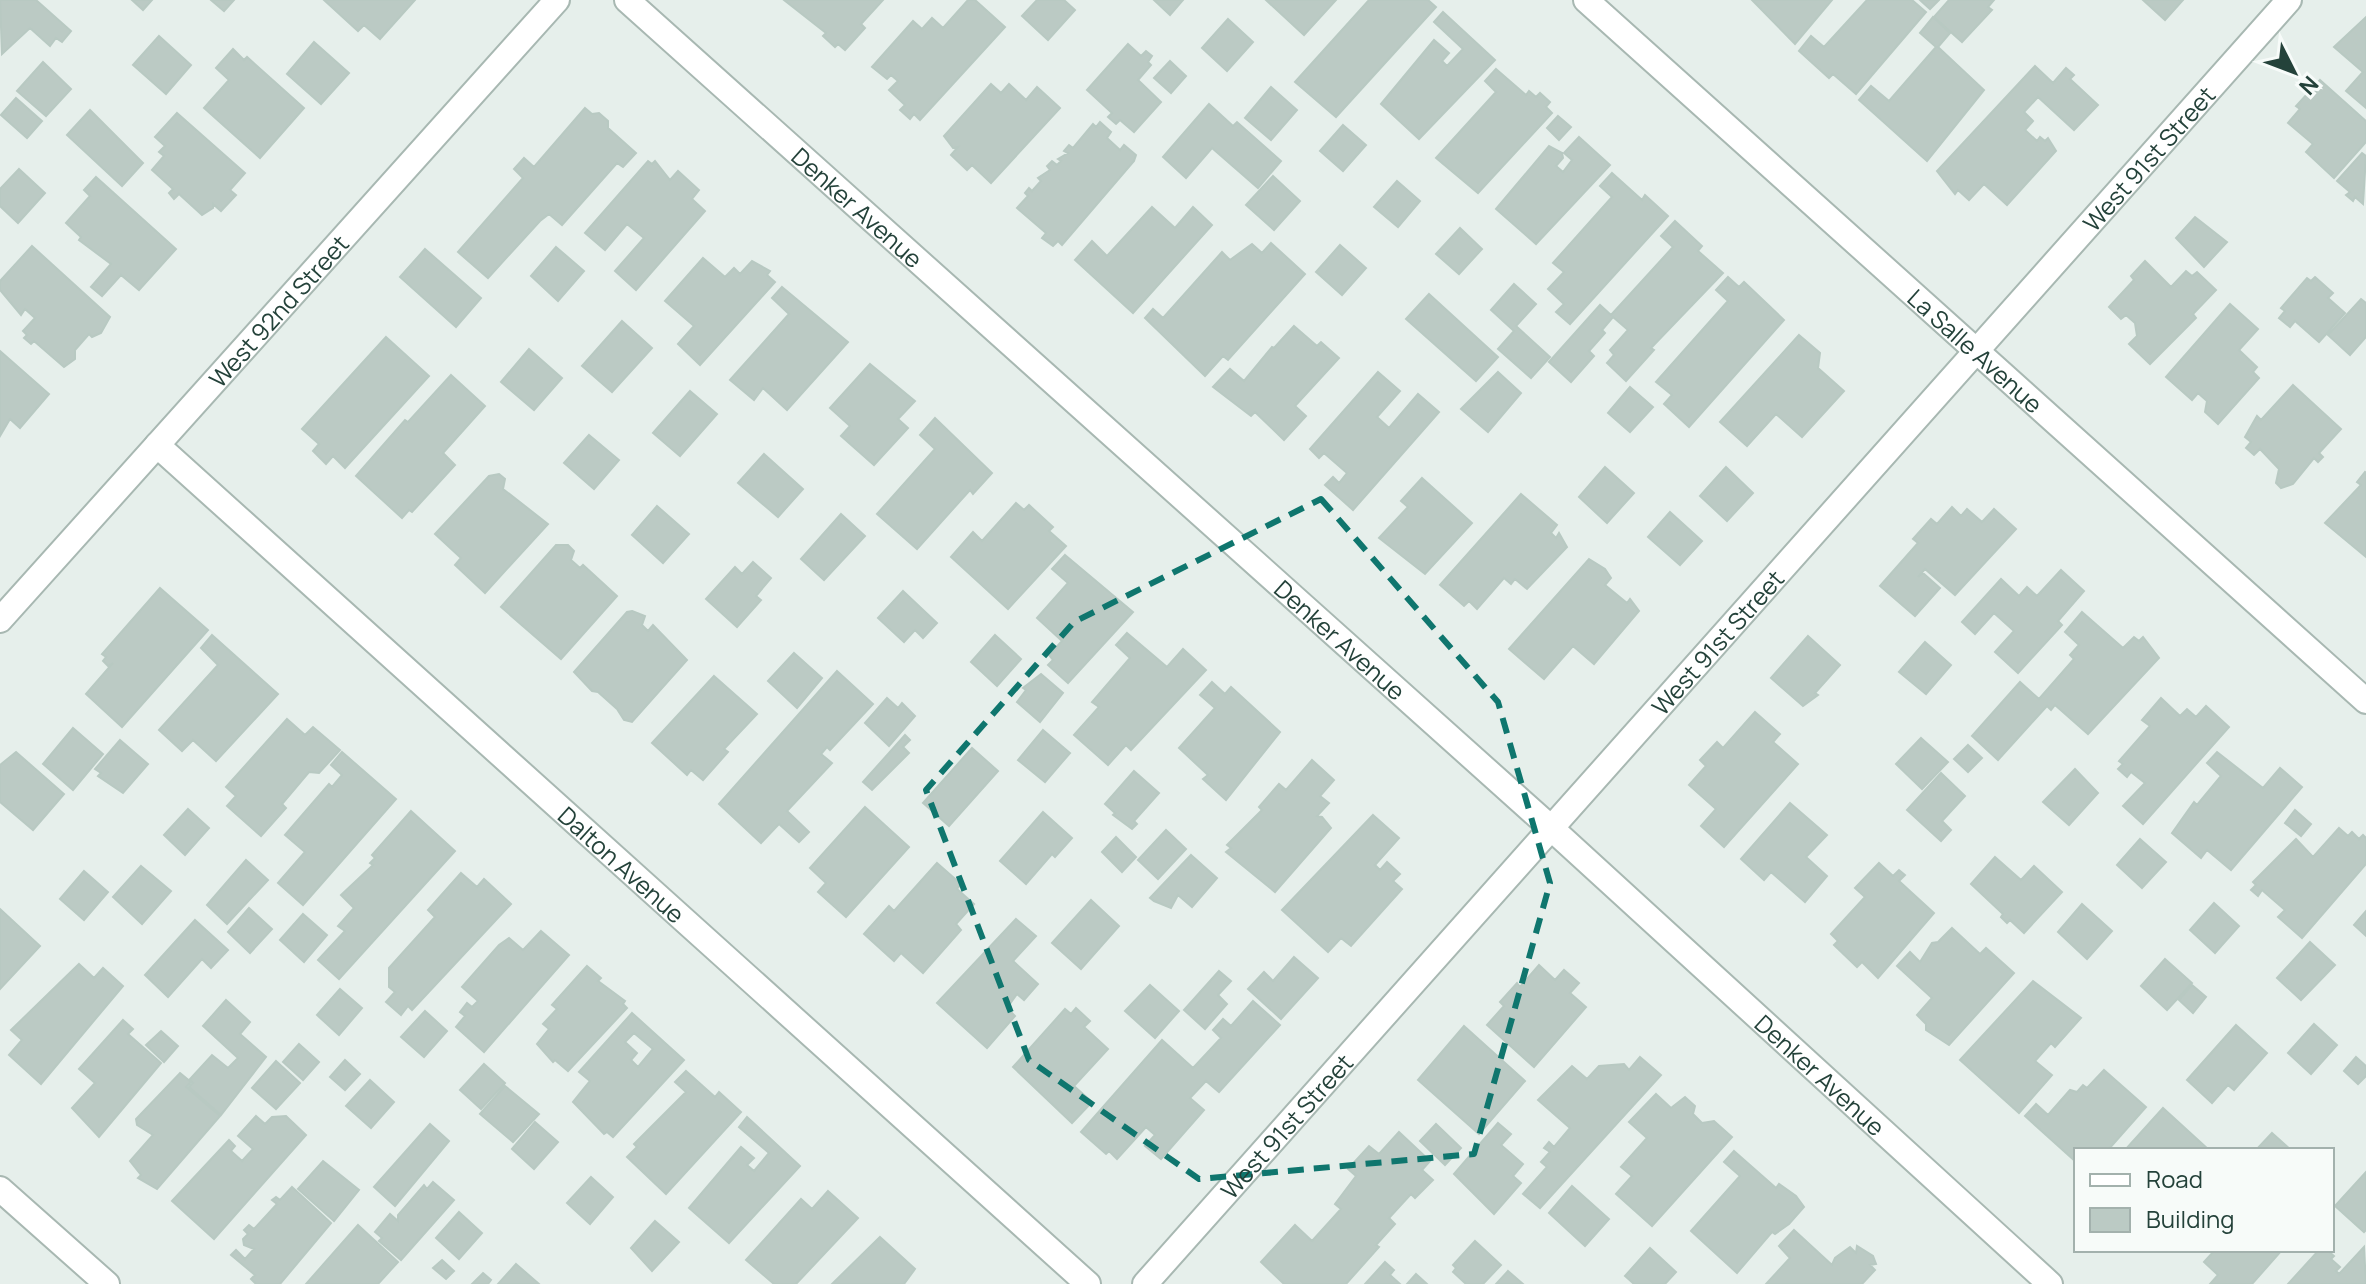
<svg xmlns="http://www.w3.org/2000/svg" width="2366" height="1284" viewBox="0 0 2366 1284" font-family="Manrope,sans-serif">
	<rect width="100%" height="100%" fill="#e6efeb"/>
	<path fill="#bbcac4" stroke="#b8c9c2" stroke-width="2" fill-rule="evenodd" d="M 0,0 L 36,0 L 71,31 L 62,42 L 56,38 L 50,46 L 30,28 L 2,54 Z
		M 132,0 L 152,0 L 143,10 Z
		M 211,0 L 234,0 L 224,11 Z
		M 324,0 L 415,0 L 380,39 L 364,25 L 358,31 Z
		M 784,0 L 883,0 L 861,24 L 865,28 L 845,50 L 838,44 L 835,47 L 823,36 L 826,33 Z
		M 968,0 L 975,0 L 1005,27 L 920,120 L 914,114 L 910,119 L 900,110 L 905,105 L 889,90 L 898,81 L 891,75 L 887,79 L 872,67 L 913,21 L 922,29 L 932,18 L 943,28 Z
		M 1037,0 L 1064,0 L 1075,10 L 1048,40 L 1022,16 Z
		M 1154,0 L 1183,0 L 1170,15 Z
		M 1266,0 L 1336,0 L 1304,35 Z
		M 1369,0 L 1428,0 L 1436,7 L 1336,117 L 1295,82 Z
		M 1752,0 L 1832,0 L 1795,44 Z
		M 1867,0 L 1912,0 L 1926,12 L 1856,94 L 1833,74 L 1829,78 L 1799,51 L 1811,36 L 1824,47 Z
		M 1920,0 L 1939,0 L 1930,9 Z
		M 1949,0 L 1994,0 L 1988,7 L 1992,10 L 1962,42 L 1934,17 Z
		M 2143,0 L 2183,0 L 2165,20 Z
		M 1443,12 L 1495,60 L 1419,139 L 1381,104 L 1434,40 L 1449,53 L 1442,61 L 1447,66 L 1463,49 L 1434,22 Z
		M 1933,17 L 1950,33 L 1938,47 L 1984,90 L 1927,161 L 1859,100 L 1871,86 L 1889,101 L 1936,47 L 1920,33 Z
		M 2366,17 L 2366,108 L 2346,91 L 2363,72 L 2334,47 Z
		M 1228,19 L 1253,42 L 1227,71 L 1202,48 Z
		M 159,36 L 191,65 L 166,94 L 133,65 Z
		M 314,42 L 349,73 L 321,104 L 287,74 Z
		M 1128,44 L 1141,56 L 1146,51 L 1152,56 L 1148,62 L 1151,65 L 1138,80 L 1161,102 L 1134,132 L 1120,120 L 1116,124 L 1108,117 L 1112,113 L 1087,90 Z
		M 233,49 L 244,60 L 247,57 L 304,108 L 260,158 L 204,108 L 229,80 L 216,68 Z
		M 1170,61 L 1186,76 L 1171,93 L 1154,78 Z
		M 43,62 L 71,89 L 46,116 L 17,91 Z
		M 2035,66 L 2053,83 L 2066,68 L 2074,75 L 2070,79 L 2098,105 L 2074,130 L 2038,97 L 2024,112 L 2033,121 L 2025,130 L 2037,141 L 2040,137 L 2045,141 L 2048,138 L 2056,151 L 2007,205 L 1984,184 L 1969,200 L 1958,190 L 1955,194 L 1937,171 Z
		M 1496,69 L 1526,95 L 1529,91 L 1536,97 L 1540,93 L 1550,102 L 1546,107 L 1552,113 L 1478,193 L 1436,158 L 1496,92 L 1485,81 Z
		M 2320,80 L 2366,121 L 2366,142 L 2334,178 L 2306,152 L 2313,144 L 2288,123 L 2300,109 L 2296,106 Z
		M 991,84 L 1001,93 L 1009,84 L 1026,100 L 1037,87 L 1060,108 L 991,183 L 972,165 L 967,170 L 951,155 L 958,147 L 953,148 L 944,136 Z
		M 1271,87 L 1297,110 L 1271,140 L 1245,118 Z
		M 16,98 L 42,121 L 27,138 L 1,115 Z
		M 1209,104 L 1233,126 L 1237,122 L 1281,161 L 1258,188 L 1212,148 L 1186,178 L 1163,157 Z
		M 585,108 L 592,114 L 599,113 L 608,121 L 608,128 L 636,153 L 623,167 L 617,163 L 562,225 L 549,214 L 540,221 L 488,278 L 458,252 L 523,178 L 514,169 L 524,158 L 534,167 Z
		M 90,110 L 143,163 L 122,186 L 67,135 Z
		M 177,113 L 245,173 L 230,190 L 236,195 L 221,211 L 213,204 L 213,208 L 202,215 L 179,194 L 174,199 L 169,193 L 173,189 L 152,170 L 164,156 L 159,152 L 165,146 L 155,137 Z
		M 1558,116 L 1571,127 L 1559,140 L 1547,128 Z
		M 1100,122 L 1111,132 L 1107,138 L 1120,150 L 1124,145 L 1136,155 L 1134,161 L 1062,245 L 1058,241 L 1053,246 L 1042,238 L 1046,233 L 1017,208 L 1028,196 L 1025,193 L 1029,188 L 1032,191 L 1041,181 L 1038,178 L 1050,170 L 1047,166 L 1052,161 L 1057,165 L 1061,161 L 1058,159 L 1068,153 L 1064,151 L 1069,145 L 1073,148 L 1093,124 L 1096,127 Z
		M 1343,125 L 1366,145 L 1343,171 L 1320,151 Z
		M 1579,137 L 1610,165 L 1536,244 L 1496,209 L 1549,146 L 1562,153 L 1563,158 L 1556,166 L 1563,172 L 1572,160 L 1564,153 Z
		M 2362,153 L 2366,156 L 2363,204 L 2355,197 L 2353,201 L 2346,195 L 2350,192 L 2337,181 Z
		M 648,161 L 652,164 L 655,161 L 670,180 L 678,171 L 699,190 L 692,199 L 705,211 L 636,290 L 615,271 L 644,238 L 627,224 L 605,250 L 585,233 Z
		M 19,169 L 45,193 L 18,223 L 0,206 L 0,189 Z
		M 1612,173 L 1642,200 L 1645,195 L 1668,216 L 1570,324 L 1556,312 L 1564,304 L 1548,289 L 1564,272 L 1553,263 L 1612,197 L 1600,186 Z
		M 1273,176 L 1300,201 L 1274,230 L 1246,205 Z
		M 96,177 L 176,249 L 139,290 L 121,275 L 102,296 L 91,287 L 111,264 L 79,240 L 81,237 L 66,223 L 90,196 L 84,190 Z
		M 1397,181 L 1420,201 L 1398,227 L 1374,207 Z
		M 1152,207 L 1175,228 L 1193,207 L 1212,225 L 1133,313 L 1075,260 L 1092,241 L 1107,256 Z
		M 2195,217 L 2227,242 L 2204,267 L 2176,238 Z
		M 1675,221 L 1702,246 L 1698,251 L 1723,273 L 1651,348 L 1654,350 L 1626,381 L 1607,363 L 1614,355 L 1610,350 L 1628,330 L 1613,317 L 1602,330 L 1605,333 L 1589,351 L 1594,356 L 1571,382 L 1549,362 L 1600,305 L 1611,315 L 1673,247 L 1661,236 Z
		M 1460,228 L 1482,249 L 1459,274 L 1436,254 Z
		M 1271,243 L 1305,274 L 1228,360 L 1223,356 L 1205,376 L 1145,318 L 1153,309 L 1163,318 L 1222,252 L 1230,260 L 1252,244 L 1262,253 Z
		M 1340,245 L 1366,268 L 1342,295 L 1316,272 Z
		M 32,246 L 110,317 L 101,333 L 92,337 L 89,334 L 75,350 L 75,359 L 64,367 L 34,341 L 31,344 L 24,338 L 27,335 L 23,331 L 35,318 L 25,309 L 21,315 L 0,290 L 0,281 Z
		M 556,247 L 584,271 L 558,301 L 531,276 Z
		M 425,249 L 481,298 L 456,327 L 400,277 Z
		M 703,258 L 725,277 L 734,268 L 740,274 L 752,261 L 770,271 L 767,275 L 775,282 L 700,365 L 678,344 L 694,326 L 665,301 Z
		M 2145,261 L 2171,287 L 2186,271 L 2192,276 L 2197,272 L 2216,290 L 2193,314 L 2196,318 L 2150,364 L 2129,344 L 2137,336 L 2135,323 L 2126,315 L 2121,319 L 2109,307 L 2134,280 L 2131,276 Z
		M 1728,277 L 1739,287 L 1744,282 L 1784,320 L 1689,427 L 1664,404 L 1672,395 L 1656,382 L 1728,301 L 1716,290 Z
		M 2315,277 L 2333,293 L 2328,298 L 2345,313 L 2319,342 L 2295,321 L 2290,327 L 2279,318 L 2285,311 L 2281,308 L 2307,278 L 2311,281 Z
		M 1514,284 L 1536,304 L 1516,326 L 1550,357 L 1531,378 L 1498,349 L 1514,331 L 1491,310 Z
		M 782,287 L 848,342 L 787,410 L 763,388 L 754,400 L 730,380 L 789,314 L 772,298 Z
		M 1429,294 L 1498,357 L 1476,381 L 1406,319 Z
		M 2361,299 L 2366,303 L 2366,337 L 2350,355 L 2328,335 Z
		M 2230,304 L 2258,329 L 2239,350 L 2257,367 L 2253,372 L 2259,378 L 2218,424 L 2205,412 L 2207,401 L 2198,393 L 2192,400 L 2166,377 Z
		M 622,321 L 652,348 L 612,392 L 582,366 Z
		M 1294,326 L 1317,346 L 1321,342 L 1339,358 L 1295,406 L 1306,416 L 1284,440 L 1255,412 L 1251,416 L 1213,387 L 1230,369 L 1244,381 L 1272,347 L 1274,348 Z
		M 1799,335 L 1820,353 L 1818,368 L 1844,391 L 1802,437 L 1776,414 L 1747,446 L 1720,422 Z
		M 386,337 L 429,376 L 345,468 L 333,456 L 326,464 L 313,451 L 319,444 L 302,429 Z
		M 529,349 L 562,378 L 534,410 L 501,382 Z
		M 0,351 L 49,394 L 20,428 L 10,419 L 0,436 Z
		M 870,364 L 915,401 L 898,419 L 908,428 L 874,465 L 841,436 L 850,426 L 830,408 Z
		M 1378,372 L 1400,391 L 1377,417 L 1389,428 L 1418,394 L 1439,412 L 1353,510 L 1325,485 L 1333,477 L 1339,483 L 1347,473 L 1324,453 L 1319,458 L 1310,449 Z
		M 1498,372 L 1521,393 L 1488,432 L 1461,409 Z
		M 451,375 L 485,406 L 443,453 L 455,465 L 412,512 L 409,510 L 402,518 L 356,476 L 405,420 L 408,422 Z
		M 2293,385 L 2341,429 L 2319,453 L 2323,457 L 2318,462 L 2314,458 L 2293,484 L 2281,488 L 2276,483 L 2279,469 L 2260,449 L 2254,455 L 2246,448 L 2251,442 L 2245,437 L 2257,416 L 2261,420 Z
		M 1630,387 L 1653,407 L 1630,432 L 1608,413 Z
		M 690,391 L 717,414 L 680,456 L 653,433 Z
		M 935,418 L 992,473 L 973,494 L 970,490 L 917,549 L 877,514 L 935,449 L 920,435 Z
		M 589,435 L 619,460 L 594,489 L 564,463 Z
		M 764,454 L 803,489 L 778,517 L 738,483 Z
		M 1605,467 L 1634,493 L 1607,523 L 1579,497 Z
		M 1726,467 L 1753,493 L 1727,521 L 1700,496 Z
		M 2365,472 L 2366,473 L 2366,557 L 2325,523 L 2361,485 L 2357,482 Z
		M 499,474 L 505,479 L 503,489 L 548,524 L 485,593 L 455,565 L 461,558 L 435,534 L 489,476 Z
		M 1422,478 L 1472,523 L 1425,574 L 1379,538 L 1408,507 L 1401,501 Z
		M 1521,494 L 1557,525 L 1551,533 L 1556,538 L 1559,533 L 1567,547 L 1527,589 L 1515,579 L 1511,584 L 1504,578 L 1477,609 L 1469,601 L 1464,606 L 1440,585 Z
		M 1016,503 L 1024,510 L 1029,505 L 1053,527 L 1049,531 L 1066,546 L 1008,609 L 951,557 L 973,532 L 982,541 Z
		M 657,506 L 689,534 L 663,563 L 632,535 Z
		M 1952,507 L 1961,516 L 1967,509 L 1982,522 L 1994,509 L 2016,529 L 1955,595 L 1925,569 L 1918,577 L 1923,573 L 1940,588 L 1915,616 L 1880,586 L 1918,543 L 1913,539 L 1931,519 L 1937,524 Z
		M 1670,512 L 1702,541 L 1680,565 L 1648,537 Z
		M 841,514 L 865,536 L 824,580 L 801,559 Z
		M 556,545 L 568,545 L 574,551 L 571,560 L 580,568 L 583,565 L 617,596 L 561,659 L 501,607 Z
		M 1065,555 L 1133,612 L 1068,683 L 1048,665 L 1053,660 L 1049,655 L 1062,641 L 1037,618 L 1068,583 L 1052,569 Z
		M 1589,559 L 1605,569 L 1611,578 L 1605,585 L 1627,603 L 1630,599 L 1639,611 L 1594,664 L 1573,646 L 1544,679 L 1509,649 Z
		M 753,562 L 771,578 L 756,596 L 761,600 L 737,627 L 706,599 L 735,567 L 742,574 Z
		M 2061,570 L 2084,591 L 2058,621 L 2062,625 L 2018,673 L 1995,652 L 2014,631 L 1994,613 L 1975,634 L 1962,622 L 2001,579 L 2019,596 L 2027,587 L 2037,596 Z
		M 160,588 L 208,630 L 122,727 L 86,694 L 113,663 L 108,666 L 103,661 L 106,657 L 102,654 Z
		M 903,591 L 937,623 L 923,638 L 915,630 L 904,642 L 878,618 Z
		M 632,611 L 645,616 L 642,625 L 648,631 L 653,625 L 687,660 L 632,722 L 624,720 L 617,709 L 598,692 L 592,691 L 574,672 L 627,612 Z
		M 2082,612 L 2123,648 L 2134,637 L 2139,641 L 2143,637 L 2159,658 L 2088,734 L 2055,705 L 2051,710 L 2047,706 L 1998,760 L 1972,736 L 2020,682 L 2039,699 L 2074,659 L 2070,655 L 2079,645 L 2065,632 Z
		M 1127,633 L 1167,667 L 1183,649 L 1206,670 L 1131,750 L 1126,745 L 1108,765 L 1074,735 L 1099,707 L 1092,702 L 1130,658 L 1116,645 Z
		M 212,635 L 278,694 L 216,761 L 193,740 L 182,751 L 159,730 L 218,665 L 201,648 Z
		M 995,635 L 1021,659 L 997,686 L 971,662 Z
		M 1808,636 L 1840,665 L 1815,693 L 1818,695 L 1803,706 L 1771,678 Z
		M 1925,642 L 1951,665 L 1926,694 L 1899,672 Z
		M 794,653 L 822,678 L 797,708 L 768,681 Z
		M 837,671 L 873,704 L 830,750 L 827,747 L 821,754 L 832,763 L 787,811 L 809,832 L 799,842 L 779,824 L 761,843 L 719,804 Z
		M 1041,674 L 1063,693 L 1040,722 L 1017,702 L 1026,690 L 1023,688 Z
		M 714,676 L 757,714 L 724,749 L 728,752 L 703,780 L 691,770 L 687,775 L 652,743 Z
		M 1212,682 L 1225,694 L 1231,687 L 1280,732 L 1226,800 L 1203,779 L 1208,775 L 1179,748 L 1215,708 L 1200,695 Z
		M 887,698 L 898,708 L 902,703 L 915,716 L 889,746 L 865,723 Z
		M 2161,698 L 2180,716 L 2187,709 L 2196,717 L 2206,706 L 2229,727 L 2143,824 L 2123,806 L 2145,783 L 2131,772 L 2127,777 L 2118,769 L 2123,764 L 2119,761 L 2150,726 L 2142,720 Z
		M 1755,712 L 1780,734 L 1773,742 L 1798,764 L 1724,847 L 1701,826 L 1716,809 L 1689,785 L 1706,766 L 1700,760 L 1717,742 L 1723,748 Z
		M 287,719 L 305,735 L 313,727 L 340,750 L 319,773 L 309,772 L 282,804 L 286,808 L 261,836 L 227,806 L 236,796 L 226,787 Z
		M 73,728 L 103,754 L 73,790 L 43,764 Z
		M 1043,730 L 1070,753 L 1045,782 L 1018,760 Z
		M 905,735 L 910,740 L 903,747 L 909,753 L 872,790 L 863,782 Z
		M 1921,738 L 1948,762 L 1922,789 L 1896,764 Z
		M 120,740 L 148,764 L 123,793 L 98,776 L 101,773 L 95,769 Z
		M 1968,745 L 1982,758 L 1968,772 L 1954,759 Z
		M 972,748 L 998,771 L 949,826 L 923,803 Z
		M 16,752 L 64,794 L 33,830 L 0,802 L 0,765 Z
		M 342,752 L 396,799 L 303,905 L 278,883 L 305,852 L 285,835 L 329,784 L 332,787 L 342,775 L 331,765 Z
		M 2217,752 L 2263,788 L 2280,768 L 2302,787 L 2231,870 L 2207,850 L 2201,858 L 2172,833 L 2194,802 L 2197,805 L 2221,776 L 2207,763 Z
		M 1312,760 L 1334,780 L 1320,796 L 1329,803 L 1317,816 L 1322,817 L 1331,828 L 1275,892 L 1226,852 L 1231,848 L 1227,845 L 1262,810 L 1259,807 L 1279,784 L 1286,790 Z
		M 2075,769 L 2098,793 L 2069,825 L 2043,802 Z
		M 1134,771 L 1159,793 L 1134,821 L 1137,824 L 1132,829 L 1113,815 L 1115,813 L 1105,804 Z
		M 1941,773 L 1965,796 L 1942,821 L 1951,830 L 1941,841 L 1907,810 Z
		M 1790,803 L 1827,835 L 1806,857 L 1827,876 L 1805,902 L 1771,872 L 1764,880 L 1741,859 Z
		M 865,807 L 909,847 L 846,917 L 818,892 L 826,883 L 810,868 Z
		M 188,809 L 209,828 L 185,855 L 164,835 Z
		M 2295,810 L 2311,824 L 2301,836 L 2285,823 Z
		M 411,811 L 455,851 L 339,979 L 318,960 L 345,931 L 338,926 L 354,908 L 341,895 L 373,865 L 370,863 L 375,858 L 372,855 Z
		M 1043,812 L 1072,838 L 1055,857 L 1052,854 L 1026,884 L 1000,861 Z
		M 1373,815 L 1399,838 L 1375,865 L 1380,870 L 1387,862 L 1400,874 L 1393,881 L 1402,889 L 1351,946 L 1341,938 L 1328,952 L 1282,910 Z
		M 2339,828 L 2348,836 L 2352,832 L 2359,839 L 2363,835 L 2366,838 L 2366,864 L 2302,938 L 2278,917 L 2285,910 L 2262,890 L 2258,896 L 2251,890 L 2256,885 L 2253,882 L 2296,839 L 2313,857 Z
		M 1166,830 L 1186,849 L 1158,879 L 1138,860 Z
		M 1116,837 L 1136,857 L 1122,872 L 1102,852 Z
		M 2140,839 L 2166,862 L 2142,888 L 2117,865 Z
		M 1191,855 L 1217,878 L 1192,907 L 1178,895 L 1171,908 L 1154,901 L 1150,898 Z
		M 1995,857 L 2021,880 L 2034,866 L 2062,892 L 2024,933 L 2010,920 L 2007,923 L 2001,917 L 2003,914 L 1971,884 Z
		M 246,860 L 268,880 L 227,924 L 207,905 Z
		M 937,863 L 961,884 L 957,889 L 974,904 L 956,924 L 961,930 L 923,973 L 901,953 L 894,961 L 864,934 L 889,906 L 894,911 Z
		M 1879,863 L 1893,876 L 1899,870 L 1905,875 L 1899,881 L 1934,913 L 1878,978 L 1862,962 L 1857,967 L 1834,945 L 1838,941 L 1831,934 L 1865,897 L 1855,888 Z
		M 141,866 L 171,891 L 142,924 L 113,897 Z
		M 84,871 L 108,892 L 84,920 L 60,899 Z
		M 461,873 L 477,887 L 484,879 L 511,904 L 412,1010 L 408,1006 L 401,1015 L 386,1002 L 395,992 L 389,987 L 389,968 L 435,917 L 428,910 Z
		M 1091,900 L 1119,926 L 1081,969 L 1052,943 Z
		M 2214,903 L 2239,926 L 2215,953 L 2190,930 Z
		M 2082,904 L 2112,931 L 2087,959 L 2058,932 Z
		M 249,908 L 272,929 L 250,953 L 228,932 Z
		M 0,909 L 40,946 L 0,989 Z
		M 2366,911 L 2366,936 L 2354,925 Z
		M 303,914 L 327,935 L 304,962 L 280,940 Z
		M 1016,919 L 1036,936 L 1013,961 L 1038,984 L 1024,1000 L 1017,994 L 1007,1008 L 1015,1016 L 987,1048 L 937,1003 Z
		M 195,920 L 228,950 L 211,968 L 202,959 L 168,997 L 145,975 Z
		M 1952,928 L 1980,954 L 1986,948 L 2014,973 L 1949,1045 L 1926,1030 L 1926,1024 L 1917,1015 L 1932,998 L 1897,966 L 1910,952 L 1920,962 L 1932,943 L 1938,942 Z
		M 541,931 L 569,955 L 484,1052 L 456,1027 L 465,1016 L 460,1012 L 467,1003 L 472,1007 L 478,1001 L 462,987 L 499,945 L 509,938 L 523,950 Z
		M 2310,942 L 2335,965 L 2301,1000 L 2277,978 Z
		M 1294,957 L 1318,978 L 1281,1019 L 1248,989 L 1264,972 L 1273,981 Z
		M 2165,959 L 2192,983 L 2167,1010 L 2141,986 Z
		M 79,964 L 94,978 L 103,968 L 123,986 L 41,1084 L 9,1055 L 22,1040 L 11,1030 Z
		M 1539,965 L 1555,980 L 1564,970 L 1579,983 L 1570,993 L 1586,1007 L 1534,1067 L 1487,1025 L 1504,1006 L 1500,1002 L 1517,983 L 1520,987 Z
		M 587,966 L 601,978 L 598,981 L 625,1001 L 623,1004 L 627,1008 L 568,1071 L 555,1060 L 553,1062 L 537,1044 L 549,1029 L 543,1024 L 557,1009 L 552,1005 Z
		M 1219,971 L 1231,981 L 1218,995 L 1227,1004 L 1205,1029 L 1184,1010 Z
		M 2033,981 L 2081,1018 L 2055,1047 L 2051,1043 L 2035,1061 L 2052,1075 L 2019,1113 L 1960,1060 Z
		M 1150,985 L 1179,1011 L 1155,1038 L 1125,1011 Z
		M 2192,985 L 2206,997 L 2193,1013 L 2179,1000 Z
		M 340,989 L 362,1008 L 339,1035 L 317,1015 Z
		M 226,1000 L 250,1022 L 240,1034 L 266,1057 L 221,1115 L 189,1087 L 193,1083 L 190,1079 L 212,1055 L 228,1068 L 238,1058 L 203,1026 Z
		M 1253,1001 L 1280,1025 L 1219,1092 L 1206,1081 L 1190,1098 L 1204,1110 L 1161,1159 L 1145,1146 L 1155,1135 L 1146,1127 L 1117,1159 L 1109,1151 L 1106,1154 L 1081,1132 L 1162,1040 L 1193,1068 L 1221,1038 L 1213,1030 L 1223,1019 L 1231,1026 Z
		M 1076,1008 L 1090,1021 L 1084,1027 L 1108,1049 L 1074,1086 L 1092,1102 L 1072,1123 L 1013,1067 L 1065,1009 L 1071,1014 Z
		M 425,1011 L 447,1031 L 424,1057 L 401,1037 Z
		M 632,1013 L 684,1060 L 613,1137 L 607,1132 L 604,1134 L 573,1102 L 590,1081 L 579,1072 ZM 634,1033 L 653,1049 L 638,1067 L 631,1060 L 637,1053 L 625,1042 Z
		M 123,1020 L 133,1029 L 128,1034 L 161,1063 L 99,1137 L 72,1108 L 95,1083 L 79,1069 Z
		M 2314,1024 L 2337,1045 L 2311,1074 L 2288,1053 Z
		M 2236,1025 L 2267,1053 L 2234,1090 L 2228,1085 L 2212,1103 L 2187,1080 Z
		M 1464,1026 L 1525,1081 L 1479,1134 L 1418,1080 Z
		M 161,1031 L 178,1046 L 164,1062 L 146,1045 Z
		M 299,1044 L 319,1062 L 303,1080 L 283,1062 Z
		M 1640,1057 L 1661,1075 L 1540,1208 L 1523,1194 L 1547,1167 L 1541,1162 L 1550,1152 L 1544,1148 L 1549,1142 L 1554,1147 L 1570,1128 L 1538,1100 L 1572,1066 L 1587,1079 L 1599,1066 L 1624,1064 L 1629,1070 Z
		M 2356,1057 L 2366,1066 L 2366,1076 L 2358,1084 L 2344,1071 Z
		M 345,1060 L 360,1074 L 345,1090 L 330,1077 Z
		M 276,1061 L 300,1083 L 276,1109 L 252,1088 Z
		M 484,1064 L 505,1083 L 481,1109 L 460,1090 Z
		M 2104,1070 L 2146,1107 L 2108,1150 L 2076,1150 L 2076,1162 L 2025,1116 L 2036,1104 L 2048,1115 L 2070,1090 L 2077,1092 L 2083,1085 L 2087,1088 Z
		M 686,1071 L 715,1097 L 719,1092 L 741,1112 L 666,1194 L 627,1157 L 637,1147 L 634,1144 L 686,1092 L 675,1082 Z
		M 180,1073 L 191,1082 L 186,1087 L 220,1116 L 157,1189 L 138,1178 L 141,1175 L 130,1161 L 153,1135 L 137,1125 L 136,1119 Z
		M 370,1080 L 394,1102 L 371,1128 L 346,1106 Z
		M 505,1086 L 539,1114 L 513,1142 L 480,1114 Z
		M 1656,1094 L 1671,1108 L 1685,1097 L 1695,1106 L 1693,1114 L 1702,1123 L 1714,1121 L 1732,1137 L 1652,1226 L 1616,1194 L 1632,1176 L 1621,1167 L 1647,1138 L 1629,1122 Z
		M 2163,1108 L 2209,1150 L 2125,1150 Z
		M 256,1116 L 265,1124 L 272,1117 L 286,1116 L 306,1135 L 214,1239 L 172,1201 L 229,1140 L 235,1146 L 231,1151 L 242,1161 L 253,1149 L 238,1136 Z
		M 747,1117 L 800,1166 L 729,1243 L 689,1208 L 741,1147 L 754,1158 L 747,1165 L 754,1171 L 769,1153 L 739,1127 Z
		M 535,1122 L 558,1142 L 534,1169 L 512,1149 Z
		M 1498,1123 L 1511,1134 L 1501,1145 L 1523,1164 L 1513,1176 L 1521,1183 L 1494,1214 L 1454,1174 Z
		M 430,1124 L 449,1141 L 395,1206 L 374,1187 Z
		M 1436,1124 L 1461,1148 L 1445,1165 L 1420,1141 Z
		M 1399,1132 L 1430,1161 L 1422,1170 L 1433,1180 L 1415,1198 L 1411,1194 L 1389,1218 L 1395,1224 L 1376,1245 L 1379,1247 L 1346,1284 L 1284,1284 L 1261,1262 L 1295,1225 L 1312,1241 L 1341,1209 L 1335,1204 L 1356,1176 L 1348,1169 L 1369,1146 L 1379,1154 Z
		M 2272,1133 L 2291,1150 L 2256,1150 Z
		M 1734,1151 L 1776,1188 L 1779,1184 L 1796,1196 L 1804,1207 L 1789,1224 L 1775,1234 L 1772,1232 L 1737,1273 L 1691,1231 L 1740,1176 L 1724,1162 Z
		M 323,1161 L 359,1190 L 334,1221 L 298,1189 Z
		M 2366,1172 L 2366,1230 L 2364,1232 L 2335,1206 Z
		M 591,1177 L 613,1197 L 590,1224 L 567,1203 Z
		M 433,1182 L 454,1200 L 401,1260 L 379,1241 L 382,1238 L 375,1232 L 390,1214 L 398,1221 L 398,1215 L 424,1185 L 427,1189 Z
		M 1572,1186 L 1609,1219 L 1585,1246 L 1549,1213 Z
		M 292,1187 L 331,1223 L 280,1284 L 256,1284 L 251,1279 L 255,1275 L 231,1255 L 236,1250 L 245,1259 L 254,1249 L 244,1245 L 243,1239 L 248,1234 L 244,1230 L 249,1225 L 254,1229 L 277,1204 L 272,1200 L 276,1197 L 280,1200 Z
		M 828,1191 L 858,1218 L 796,1284 L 774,1284 L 746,1260 L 801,1199 L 812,1209 Z
		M 459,1212 L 482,1233 L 459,1259 L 436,1238 Z
		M 655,1221 L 679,1242 L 652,1271 L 631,1248 Z
		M 358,1225 L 398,1262 L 378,1284 L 306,1284 Z
		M 1794,1230 L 1832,1265 L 1835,1258 L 1850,1247 L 1856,1253 L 1857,1246 L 1873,1256 L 1876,1264 L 1870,1265 L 1875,1270 L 1862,1284 L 1766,1284 L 1790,1258 L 1779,1246 Z
		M 880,1237 L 915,1269 L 904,1284 L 832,1284 Z
		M 1475,1241 L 1501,1265 L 1483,1284 L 1466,1284 L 1453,1272 L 1456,1268 L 1453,1265 Z
		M 2364,1247 L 2366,1284 L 2288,1284 L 2319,1250 L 2327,1250 L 2334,1256 L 2331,1259 L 2340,1267 L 2336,1271 L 2339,1274 Z
		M 1650,1248 L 1676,1272 L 1665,1284 L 1634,1284 L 1625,1276 Z
		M 2215,1250 L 2282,1250 L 2252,1284 L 2210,1284 L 2218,1275 L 2204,1262 Z
		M 442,1260 L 454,1271 L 446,1279 L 433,1268 Z
		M 1385,1262 L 1394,1270 L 1390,1275 L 1400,1284 L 1365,1284 Z
		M 516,1264 L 539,1284 L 498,1284 Z
		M 1508,1271 L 1523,1284 L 1496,1284 Z
		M 483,1273 L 491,1280 L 488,1284 L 472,1284 Z
		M 1416,1274 L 1427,1284 L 1407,1284 Z"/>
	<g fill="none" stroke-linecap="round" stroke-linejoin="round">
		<defs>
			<g id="minor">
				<path id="s1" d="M 627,0 L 1551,828 L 2050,1284"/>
				<path id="s2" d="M 1586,0 L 2366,701"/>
				<path id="s3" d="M 157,445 L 1088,1284"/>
				<path id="s4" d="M 0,620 L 557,0"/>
				<path d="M 0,1189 L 107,1284"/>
				<path id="s5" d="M 1145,1284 L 2289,0"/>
			</g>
		</defs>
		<use href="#minor" stroke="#a8b8b2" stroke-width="28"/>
		<use href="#minor" stroke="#fff" stroke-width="24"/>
	</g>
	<path fill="none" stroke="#0f766e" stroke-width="6" stroke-dasharray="16 10" stroke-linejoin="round" d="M 1321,499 L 1498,702 L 1550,883 L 1474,1154 L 1199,1179 L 1029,1060 L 926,790 L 1074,622 Z"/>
	<g text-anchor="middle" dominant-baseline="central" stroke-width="7" stroke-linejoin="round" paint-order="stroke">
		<g font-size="24" fill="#24423a" stroke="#f7fbf9">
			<text stroke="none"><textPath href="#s5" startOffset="1508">West 91st Street</textPath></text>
			<text stroke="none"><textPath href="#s1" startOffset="310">Denker Avenue</textPath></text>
			<text stroke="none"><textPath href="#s4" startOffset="416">West 92nd Street</textPath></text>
			<text stroke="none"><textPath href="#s2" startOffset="524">La Salle Avenue</textPath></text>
			<text stroke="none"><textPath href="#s1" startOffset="958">Denker Avenue</textPath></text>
			<text stroke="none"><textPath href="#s5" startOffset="860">West 91st Street</textPath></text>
			<text stroke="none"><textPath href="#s3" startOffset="626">Dalton Avenue</textPath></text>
			<text stroke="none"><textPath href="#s1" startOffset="1606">Denker Avenue</textPath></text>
			<text stroke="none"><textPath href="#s5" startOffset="212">West 91st Street</textPath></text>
		</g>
	</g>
	<rect x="2074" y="1148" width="260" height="104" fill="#f7fbf9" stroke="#a3b1ad" stroke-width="2"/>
	<rect x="2090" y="1174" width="40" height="12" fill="#ffffff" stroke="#a3b1ad" stroke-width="2"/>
	<text x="2146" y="1188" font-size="24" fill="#24423a">Road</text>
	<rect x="2090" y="1208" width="40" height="24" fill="#bbcac4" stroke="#a3b1ad" stroke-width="2"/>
	<text x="2146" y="1228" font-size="24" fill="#24423a">Building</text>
	<g transform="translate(2294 72) rotate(132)" stroke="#f7fbf9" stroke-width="6" paint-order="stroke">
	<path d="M0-6L14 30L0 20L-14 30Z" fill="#24423a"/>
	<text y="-12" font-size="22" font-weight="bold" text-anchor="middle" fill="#24423a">N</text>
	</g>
</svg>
